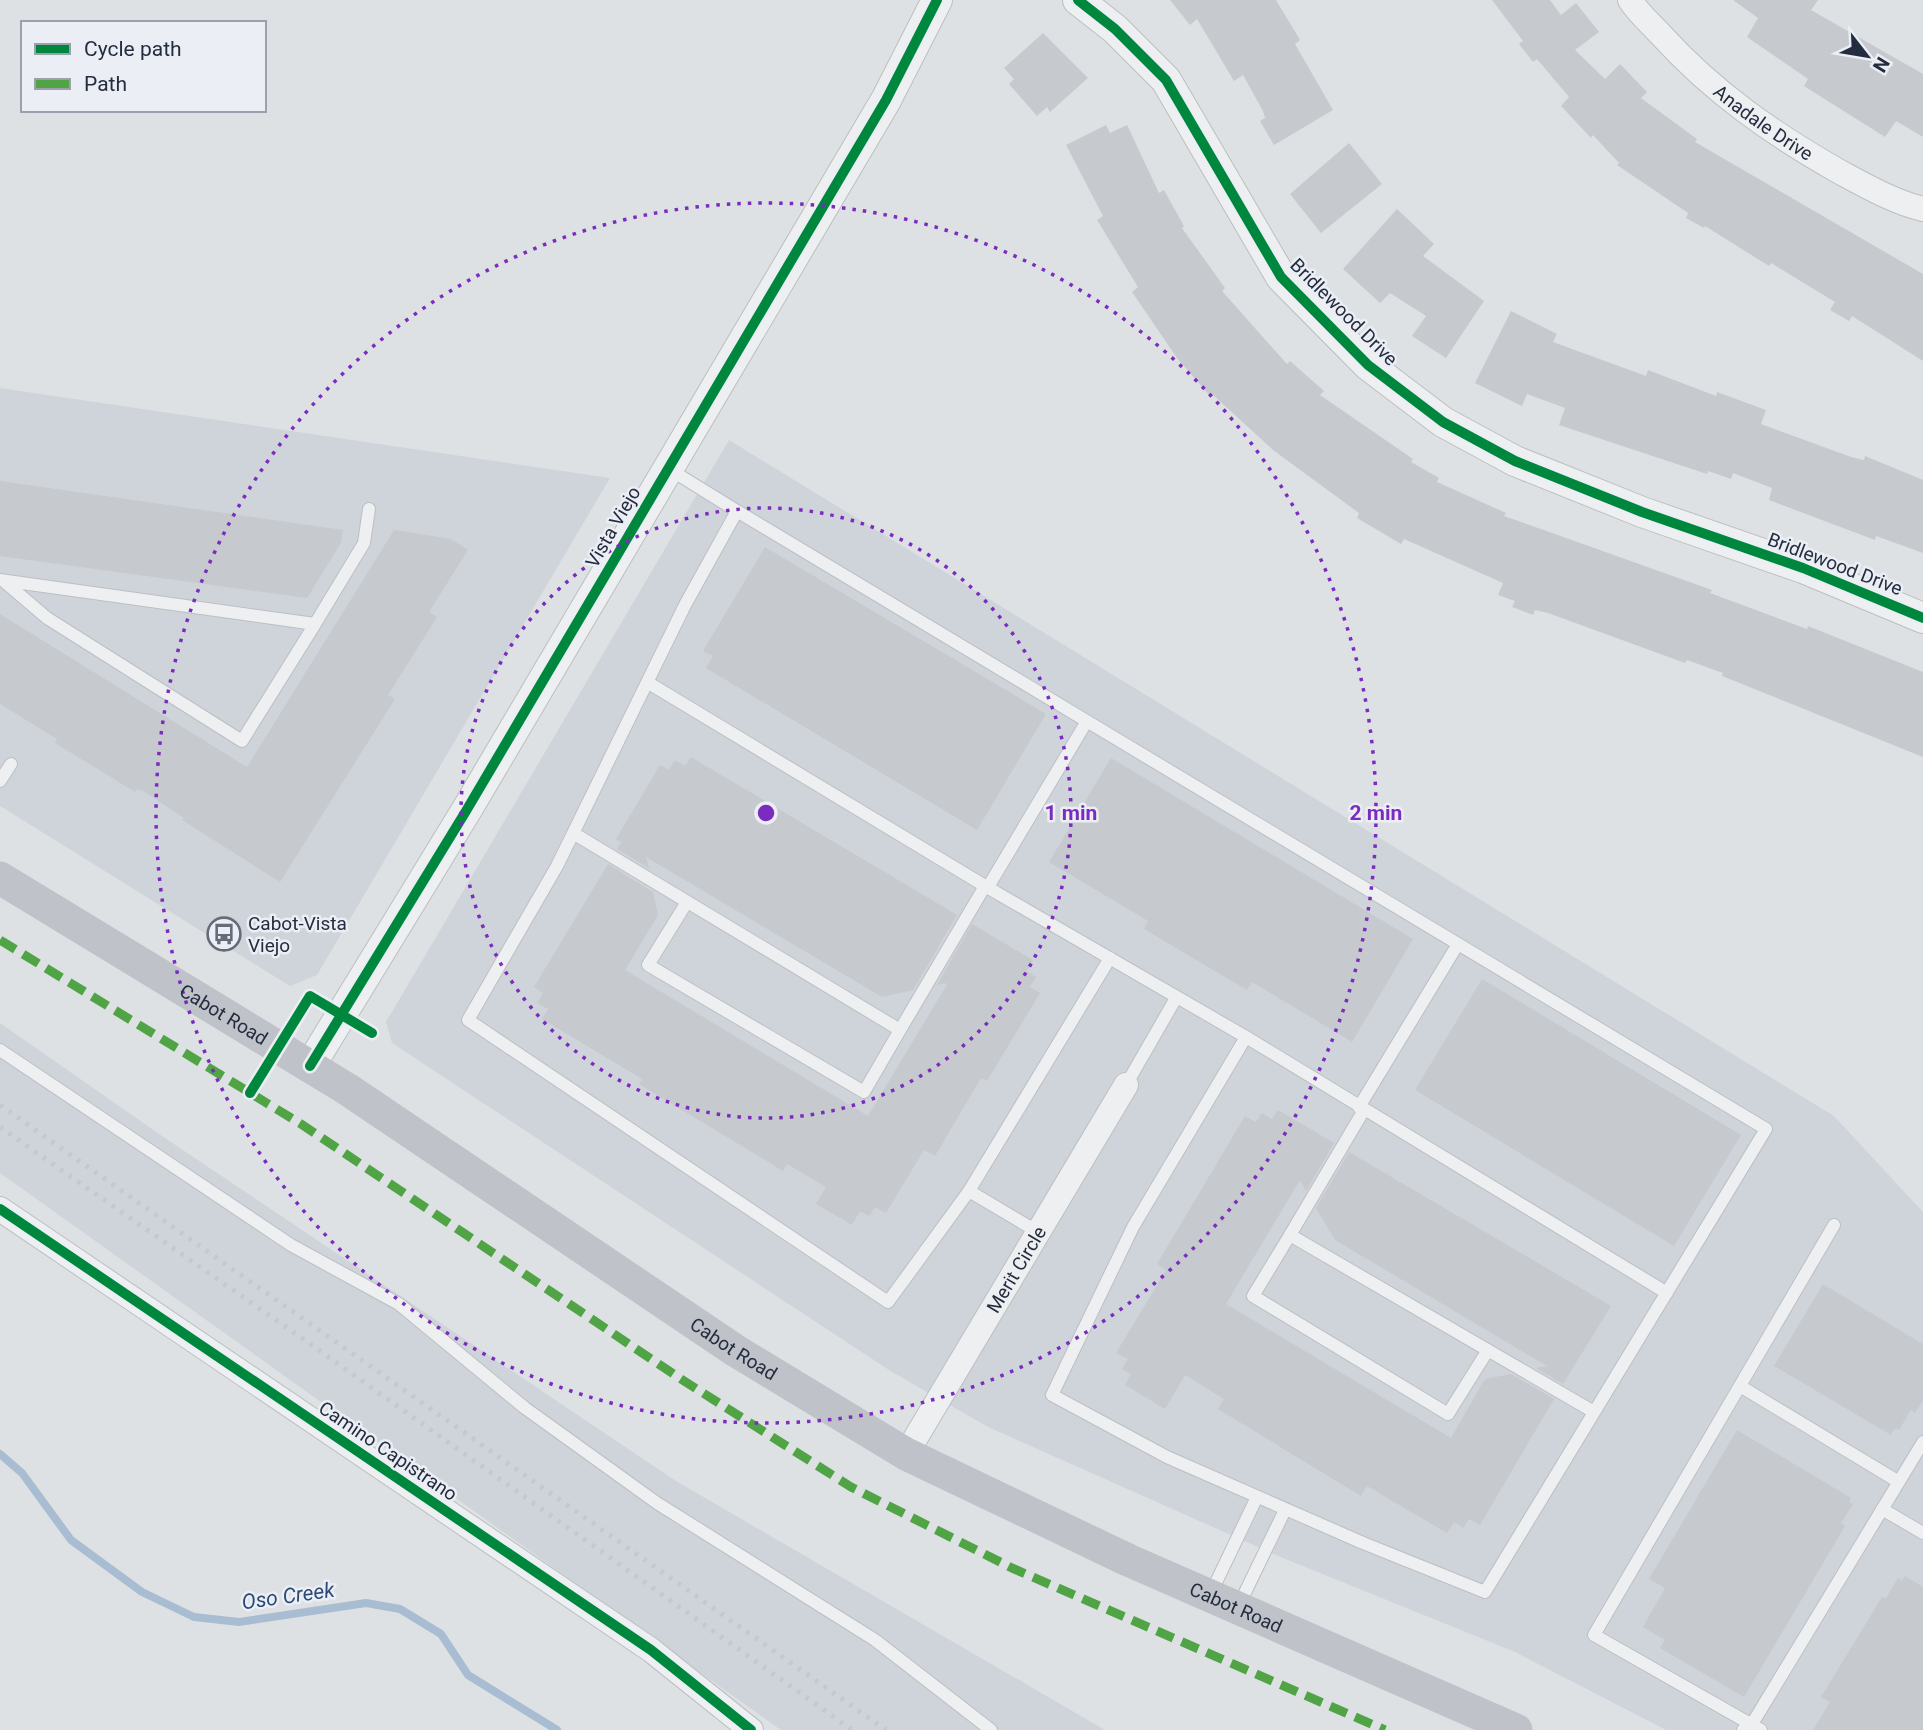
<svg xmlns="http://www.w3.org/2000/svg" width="1923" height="1730" viewBox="0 0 1923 1730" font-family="Roboto,sans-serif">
	<rect width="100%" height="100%" fill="#dee1e4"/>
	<path fill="#cfd4db" d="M 0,388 L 610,478 L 317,975 L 290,986 L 0,806 Z
		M 729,440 L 1834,1116 L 1923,1212 L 1923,1730 L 1666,1730 L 1515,1652 L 1278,1556 L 988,1427 L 892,1372 L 392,1043 L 386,1022 Z
		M 0,1023 L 165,1138 L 676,1481 L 1105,1730 L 781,1730 L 0,1173 Z"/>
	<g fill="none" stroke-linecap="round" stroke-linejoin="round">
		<path stroke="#a9bdd2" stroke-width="8" d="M 0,1454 L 22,1473 L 71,1540 L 142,1592 L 194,1617 L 239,1622 L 366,1603 L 400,1609 L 441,1634 L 468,1675 L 557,1730"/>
	</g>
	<path fill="#c6c9cd" d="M 1170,0 L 1276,0 L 1300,40 L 1295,44 L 1333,110 L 1274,145 L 1260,121 L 1265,118 L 1263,111 L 1243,75 L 1234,81 L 1197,19 L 1190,25 Z
		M 1492,0 L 1550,0 L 1561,15 L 1576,3 L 1599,32 L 1575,50 L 1605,79 L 1620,64 L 1647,92 L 1641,98 L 1697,139 L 1695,142 L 1923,274 L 1923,361 L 1852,316 L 1849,321 L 1830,310 L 1835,302 L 1771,263 L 1769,266 L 1705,226 L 1704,228 L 1686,218 L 1688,213 L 1617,165 L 1619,163 L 1593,135 L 1591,138 L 1561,106 L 1569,97 L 1537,59 L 1533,62 L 1519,44 L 1523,41 Z
		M 1733,0 L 1818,0 L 1811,10 L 1923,74 L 1923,137 L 1896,121 L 1885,137 L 1804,86 L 1808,79 L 1747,37 L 1758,18 Z
		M 1043,33 L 1088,78 L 1050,112 L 1047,107 L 1037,116 L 1009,84 L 1014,79 L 1004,68 Z
		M 1106,125 L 1110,133 L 1127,125 L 1128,127 L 1159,193 L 1164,190 L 1184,226 L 1182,228 L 1225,288 L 1222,291 L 1287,364 L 1290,361 L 1324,391 L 1320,395 L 1413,459 L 1411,462 L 1439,478 L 1437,482 L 1506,513 L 1504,516 L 1712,590 L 1710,593 L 1807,629 L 1808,626 L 1923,672 L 1923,757 L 1722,676 L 1723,673 L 1687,660 L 1685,663 L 1548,613 L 1535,610 L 1533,615 L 1512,607 L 1515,601 L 1498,595 L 1503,583 L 1404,539 L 1401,544 L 1357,518 L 1359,513 L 1273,450 L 1212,394 L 1210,396 L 1177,358 L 1132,292 L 1138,287 L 1097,220 L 1103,216 L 1066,145 Z
		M 1349,143 L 1382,184 L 1321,233 L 1290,194 Z
		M 1397,209 L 1434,244 L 1423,256 L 1484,301 L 1446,358 L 1412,336 L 1426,316 L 1390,293 L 1380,303 L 1343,269 Z
		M 1511,311 L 1557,334 L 1553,342 L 1646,376 L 1648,370 L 1716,396 L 1717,392 L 1766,410 L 1761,424 L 1851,457 L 1864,460 L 1865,456 L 1923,480 L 1923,553 L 1876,536 L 1875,540 L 1769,500 L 1772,488 L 1733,473 L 1731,479 L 1708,471 L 1707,474 L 1559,425 L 1565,408 L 1527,394 L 1522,406 L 1475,383 Z
		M 0,481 L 343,530 L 341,543 L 307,598 L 0,556 Z
		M 394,530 L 451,539 L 468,550 L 429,612 L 437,617 L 388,695 L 395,699 L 280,882 L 182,820 L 184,818 L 145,792 L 137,789 L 135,792 L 55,743 L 57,739 L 0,704 L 0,614 L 247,767 Z
		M 765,547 L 1046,714 L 977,830 L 706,668 L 713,656 L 703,651 Z
		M 691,757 L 957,915 L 913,990 L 882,997 L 646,857 L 649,868 L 617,849 L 621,842 L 616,839 L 660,765 L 669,770 L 675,760 L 685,766 Z
		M 1111,758 L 1413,939 L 1352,1042 L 1252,982 L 1247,990 L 1144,929 L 1148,921 L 1049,862 Z
		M 608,864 L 653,892 L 658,915 L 625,970 L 868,1116 L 948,983 L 937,985 L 972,924 L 1033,960 L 1027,971 L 1036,977 L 1030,987 L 1040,993 L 987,1081 L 981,1078 L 935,1156 L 924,1150 L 886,1213 L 875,1207 L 869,1216 L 860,1211 L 852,1225 L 816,1204 L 826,1187 L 787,1164 L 783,1171 L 639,1084 L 642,1079 L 542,1019 L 548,1009 L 537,1003 L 543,993 L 534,987 Z
		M 1482,979 L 1741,1135 L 1674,1246 L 1415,1090 Z
		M 1278,1110 L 1334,1143 L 1306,1191 L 1300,1180 L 1226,1304 L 1451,1438 L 1485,1379 L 1511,1374 L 1554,1399 L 1480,1525 L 1469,1519 L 1463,1528 L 1454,1522 L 1447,1533 L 1367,1486 L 1361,1496 L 1218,1409 L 1224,1399 L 1185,1375 L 1165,1409 L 1125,1385 L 1131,1374 L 1122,1369 L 1128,1359 L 1116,1353 L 1166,1270 L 1157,1264 L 1245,1116 L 1256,1122 L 1262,1113 L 1272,1119 Z
		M 1349,1152 L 1611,1306 L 1563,1384 L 1536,1368 L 1547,1366 L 1335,1240 L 1316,1208 Z
		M 1823,1284 L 1923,1344 L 1923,1400 L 1915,1413 L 1911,1410 L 1899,1430 L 1895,1428 L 1891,1435 L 1774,1366 Z
		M 1737,1430 L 1851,1498 L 1849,1502 L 1853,1504 L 1841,1523 L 1845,1526 L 1744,1697 L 1660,1648 L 1665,1640 L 1643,1627 L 1665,1588 L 1649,1579 Z
		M 1905,1576 L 1923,1587 L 1923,1730 L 1813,1730 L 1830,1702 L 1821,1697 L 1882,1597 L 1886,1598 L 1898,1578 L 1902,1580 Z"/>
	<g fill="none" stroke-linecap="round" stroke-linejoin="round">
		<defs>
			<path id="service" d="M 669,469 L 737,511
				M 0,580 L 315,624 L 364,543 L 369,509
				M 6,583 L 47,618 L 242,741 L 315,624
				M 647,682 L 985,886 L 1246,1037 L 1667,1293
				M 0,781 L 11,764
				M 573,833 L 900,1030 L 985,886
				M 988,887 L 1087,721
				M 687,902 L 648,965 L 864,1092 L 900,1030
				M 1110,958 L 969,1191 L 888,1302 L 468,1020 L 557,866 L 685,605 L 737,511 L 1766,1129 L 1485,1592 L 1363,1543 L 1167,1457 L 1052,1395 L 1133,1227 L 1246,1037
				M 0,1050 L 291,1245 L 399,1304 L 525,1408 L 657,1503 L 875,1640 L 991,1730
				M 1126,1085 L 1176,998
				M 1359,1107 L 1458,944
				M 1364,1110 L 1290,1235 L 1594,1412
				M 969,1191 L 1038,1232
				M 1290,1235 L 1253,1296 L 1448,1414 L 1488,1350
				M 1740,1386 L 1899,1482
				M 1882,1509 L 1923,1533
				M 1210,1595 L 1257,1497
				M 1238,1607 L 1285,1510
				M 1743,1730 L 1752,1724 L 1923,1442
				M 1761,1730 L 1594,1635 L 1834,1225"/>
			<g id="minor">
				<path id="s1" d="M 1630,0 C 1638,13 1651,24 1662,36 C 1714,93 1773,134 1840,172 C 1866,186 1894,202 1923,209"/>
				<path d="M 0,1209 L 651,1650 L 751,1730"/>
				<path id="s2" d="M 906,1454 L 1126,1085"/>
			</g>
			<path id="tertiary" d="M 1078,0 L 1115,29 L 1166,80 L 1281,277 L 1368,365 L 1443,422 L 1515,461 L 1642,512 L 1803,568 L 1923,618
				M 310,1066 L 466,811 L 886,100 L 937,0"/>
		</defs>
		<use href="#service" stroke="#bcbfc2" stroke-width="14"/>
		<use href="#minor" stroke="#bcbfc2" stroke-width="26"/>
		<use href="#tertiary" stroke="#bcbfc2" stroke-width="32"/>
		<use href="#service" stroke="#edeff1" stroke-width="12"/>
		<use href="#minor" stroke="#edeff1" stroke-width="24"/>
		<use href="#tertiary" stroke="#edeff1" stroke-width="30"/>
		<path stroke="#bfc2c8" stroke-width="33" id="s3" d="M 0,878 L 347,1089 L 736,1351 L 906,1454 L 1128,1560 L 1516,1730"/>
		<path stroke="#c6c8cc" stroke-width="5" stroke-dasharray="3.5 7" stroke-linecap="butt" d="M 0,1105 L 886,1730
			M 0,1127 L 313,1346 L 852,1730"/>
		<path stroke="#50a446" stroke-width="9" stroke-dasharray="18 9" stroke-linecap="butt" d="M 0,940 L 301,1124 L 681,1379 L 851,1487 L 1012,1568 L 1385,1730"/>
		<defs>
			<path id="cycleway" d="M 1078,0 L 1115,29 L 1166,80 L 1281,277 L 1368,365 L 1443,422 L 1515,461 L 1642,512 L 1803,568 L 1923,618
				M 310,1066 L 466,811 L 886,100 L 937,0
				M 250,1093 L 310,996 L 372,1033
				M 0,1209 L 651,1650 L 751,1730"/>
		</defs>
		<use href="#cycleway" stroke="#ebeff5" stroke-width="15"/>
		<use href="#cycleway" stroke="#00873e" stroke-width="10"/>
	</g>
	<g fill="none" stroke="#7b2cbf" stroke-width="3.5" stroke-dasharray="3.5 7">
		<circle cx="766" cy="813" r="305"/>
		<circle cx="766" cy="813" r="610"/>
	</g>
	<defs>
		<symbol id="bus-ring" viewBox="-11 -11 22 22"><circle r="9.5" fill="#ebeff5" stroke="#656c79" stroke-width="1.5"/><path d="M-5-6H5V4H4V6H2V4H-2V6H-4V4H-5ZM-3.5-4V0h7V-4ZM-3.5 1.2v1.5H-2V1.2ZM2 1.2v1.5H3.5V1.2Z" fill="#656c79"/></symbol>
	</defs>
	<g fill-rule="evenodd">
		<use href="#bus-ring" x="205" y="915" width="38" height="38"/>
	</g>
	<g text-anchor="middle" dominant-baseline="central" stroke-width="5" stroke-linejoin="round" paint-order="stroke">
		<g font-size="19" fill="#242d3f" stroke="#ebeff5">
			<text stroke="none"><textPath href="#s1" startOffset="182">Anadale Drive</textPath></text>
			<text transform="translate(1344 312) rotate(45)">Bridlewood Drive</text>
			<text transform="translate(613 527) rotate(-60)">Vista Viejo</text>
			<text transform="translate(1835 564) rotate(21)">Bridlewood Drive</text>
			<text stroke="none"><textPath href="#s3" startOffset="262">Cabot Road</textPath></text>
			<text stroke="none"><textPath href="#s2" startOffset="215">Merit Circle</textPath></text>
			<text stroke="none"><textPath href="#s3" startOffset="872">Cabot Road</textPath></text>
			<text transform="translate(388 1451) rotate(34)">Camino Capistrano</text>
			<text stroke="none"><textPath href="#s3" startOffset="1438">Cabot Road</textPath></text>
		</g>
		<g font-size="19" fill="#242d3f" stroke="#ebeff5" text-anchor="start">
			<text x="248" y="923">Cabot-Vista<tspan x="248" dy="22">Viejo</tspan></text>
		</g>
		<g font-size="21" font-style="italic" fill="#2b4b76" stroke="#ebeff5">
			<text transform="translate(288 1596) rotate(-8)">Oso Creek</text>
		</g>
	</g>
	<circle cx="766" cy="813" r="10" fill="#7b2cbf" stroke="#ebeff5" stroke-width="3.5"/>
	<g font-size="21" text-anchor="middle" font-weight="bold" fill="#7b2cbf" stroke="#ebeff5" stroke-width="5" stroke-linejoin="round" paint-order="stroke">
		<text x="1071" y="820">1 min</text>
		<text x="1376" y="820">2 min</text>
	</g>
	<rect x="21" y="21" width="245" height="91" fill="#ebeff5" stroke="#9ba1ac" stroke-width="2"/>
	<rect x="35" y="44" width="35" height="10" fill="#00873e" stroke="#9ba1ac" stroke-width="2"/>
	<text x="84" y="56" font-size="21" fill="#242d3f">Cycle path</text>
	<rect x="35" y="79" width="35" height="10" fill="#50a446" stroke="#9ba1ac" stroke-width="2"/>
	<text x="84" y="91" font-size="21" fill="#242d3f">Path</text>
	<g transform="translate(1867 56) rotate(121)" stroke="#ebeff5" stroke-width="5" paint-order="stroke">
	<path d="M0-5L12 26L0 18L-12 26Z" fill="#242d3f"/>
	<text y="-10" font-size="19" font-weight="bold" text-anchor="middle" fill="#242d3f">N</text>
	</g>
</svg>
